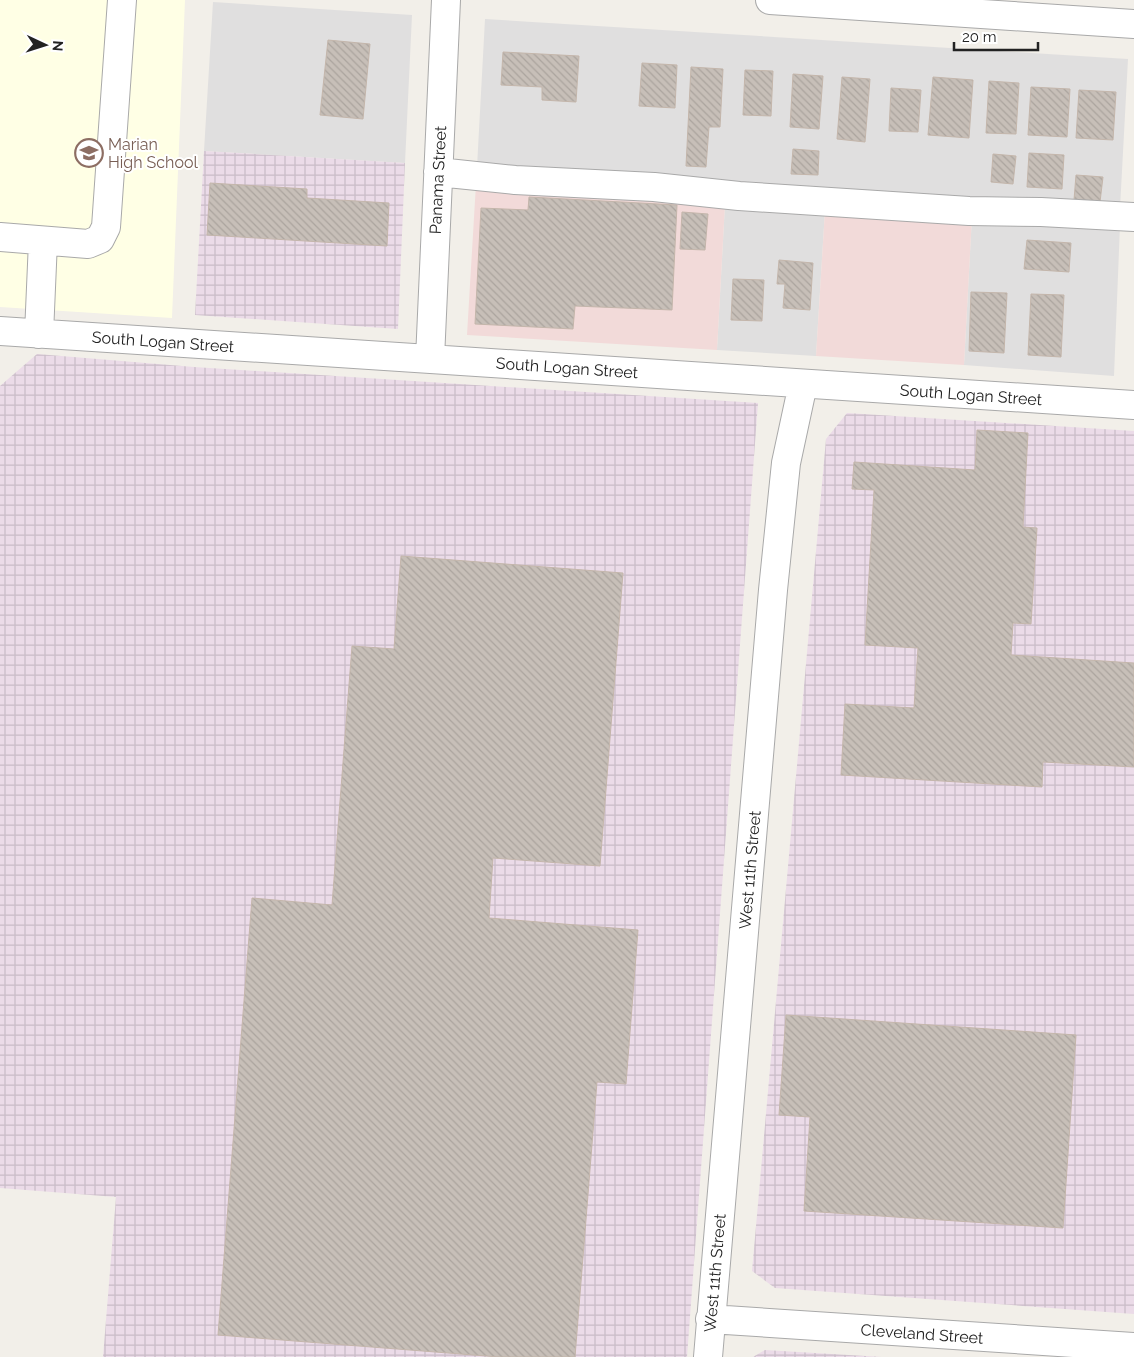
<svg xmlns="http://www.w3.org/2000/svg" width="1134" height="1357" viewBox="0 0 1134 1357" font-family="Raleway,sans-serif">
	<defs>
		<pattern id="industrial-grid" width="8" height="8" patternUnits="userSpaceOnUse" patternTransform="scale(1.25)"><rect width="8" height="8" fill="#ebdbe8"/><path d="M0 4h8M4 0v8" fill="none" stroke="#c9bcc7"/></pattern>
		<pattern id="building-back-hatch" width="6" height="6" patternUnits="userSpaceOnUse" patternTransform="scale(1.25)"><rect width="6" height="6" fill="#c7bfb8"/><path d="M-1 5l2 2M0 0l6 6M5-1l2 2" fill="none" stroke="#aba49e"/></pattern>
	</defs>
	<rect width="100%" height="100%" fill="#f2efe9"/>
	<path fill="#e0dfdf" d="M 213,2 L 412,15 L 405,163 L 204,151 Z
		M 485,19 L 1128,59 L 1120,208 L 477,167 Z
		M 725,204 L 825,210 L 816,356 L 717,350 Z
		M 972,216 L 1120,225 L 1114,376 L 964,365 Z"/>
	<path fill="#f2dad9" d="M 476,184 L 725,204 L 717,350 L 467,335 Z
		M 825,210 L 972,216 L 964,365 L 816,356 Z"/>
	<path fill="url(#industrial-grid)" d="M 204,151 L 405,163 L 398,329 L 195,315 Z
		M 37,354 L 194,367 L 758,403 L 687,1357 L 103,1357 L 116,1197 L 0,1188 L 0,386 Z
		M 847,413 L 1134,431 L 1134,1314 L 775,1288 L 752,1271 L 826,439 Z
		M 765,1350 L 882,1357 L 753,1357 Z"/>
	<path fill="#ffffe5" d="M 0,0 L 185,0 L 172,318 L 0,307 Z"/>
	<path fill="url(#building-back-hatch)" stroke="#c4b6ab" d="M 328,40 L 370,44 L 363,119 L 320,115 Z
		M 503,52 L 579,56 L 576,102 L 542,100 L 542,87 L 501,85 Z
		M 642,63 L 677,65 L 675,108 L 639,106 Z
		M 691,67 L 723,69 L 720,127 L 709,127 L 706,167 L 686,166 Z
		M 745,70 L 773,71 L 771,116 L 743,115 Z
		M 793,74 L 823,76 L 819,129 L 790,127 Z
		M 842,77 L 870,79 L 865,142 L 837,139 Z
		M 933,77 L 973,80 L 969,138 L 928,135 Z
		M 989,81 L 1019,83 L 1016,134 L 986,133 Z
		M 1031,87 L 1070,89 L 1067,137 L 1028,135 Z
		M 891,88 L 921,90 L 918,132 L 889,131 Z
		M 1079,90 L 1116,92 L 1113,140 L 1076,138 Z
		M 793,149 L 819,151 L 818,175 L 791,174 Z
		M 1029,153 L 1064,155 L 1062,189 L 1027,187 Z
		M 993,154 L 1016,156 L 1013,184 L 991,182 Z
		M 1076,175 L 1103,177 L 1100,202 L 1074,200 Z
		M 210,183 L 307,189 L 307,198 L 389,203 L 387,246 L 207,235 Z
		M 529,197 L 677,205 L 672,310 L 575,306 L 573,329 L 475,324 L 481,208 L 528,210 Z
		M 682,212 L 708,214 L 705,250 L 680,249 Z
		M 1027,240 L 1071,243 L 1069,272 L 1024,269 Z
		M 779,260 L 813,263 L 810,310 L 783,308 L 785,284 L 777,284 Z
		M 733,279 L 764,280 L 762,321 L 731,320 Z
		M 971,292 L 1007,293 L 1004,353 L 969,351 Z
		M 1031,294 L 1064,295 L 1061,357 L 1028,355 Z
		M 977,430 L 1028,433 L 1023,527 L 1037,528 L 1031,624 L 1013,623 L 1011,655 L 1134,663 L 1134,767 L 1043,762 L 1042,787 L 841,775 L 845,704 L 914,708 L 918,648 L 865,645 L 874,490 L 852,489 L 854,462 L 975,470 Z
		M 401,556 L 623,573 L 600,866 L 493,858 L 489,918 L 638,930 L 626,1084 L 597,1082 L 575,1357 L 499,1357 L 218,1335 L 252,898 L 332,905 L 352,646 L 394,649 Z
		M 786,1015 L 1076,1035 L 1063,1228 L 804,1211 L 810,1117 L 779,1115 Z"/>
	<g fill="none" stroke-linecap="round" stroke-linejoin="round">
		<defs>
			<path id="minor" d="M 770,0 L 1134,24
				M 438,172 L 515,180 L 654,187 L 739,196 L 969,211 L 1041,212 L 1134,217
				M 0,237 L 88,244 L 100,239 L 106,227 L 122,0
				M 0,331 L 1134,405
				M 39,334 L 43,241
				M 430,359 L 446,0
				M 710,1319 L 1134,1347
				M 708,1357 L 773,590 L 786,463 L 803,384"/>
		</defs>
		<use href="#minor" stroke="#a9a9a9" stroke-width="30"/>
		<use href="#minor" stroke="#fff" stroke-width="28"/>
	</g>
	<defs>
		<symbol id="school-ring" viewBox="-11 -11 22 22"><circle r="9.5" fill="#fff" stroke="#8d6e63" stroke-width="1.5"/><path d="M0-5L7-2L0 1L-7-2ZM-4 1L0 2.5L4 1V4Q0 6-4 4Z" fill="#8d6e63"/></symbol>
	</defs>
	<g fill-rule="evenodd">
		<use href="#school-ring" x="73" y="137" width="32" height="32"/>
	</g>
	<g text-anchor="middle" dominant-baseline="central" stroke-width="4" stroke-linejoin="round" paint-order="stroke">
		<g font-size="16" fill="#785e54" stroke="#fff" text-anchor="start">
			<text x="108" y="144">Marian<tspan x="108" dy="18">High School</tspan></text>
		</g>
		<g font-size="16" fill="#222" stroke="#fff">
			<text transform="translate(438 180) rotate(-87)">Panama Street</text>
			<text transform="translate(163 342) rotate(4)">South Logan Street</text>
			<text transform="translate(567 368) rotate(4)">South Logan Street</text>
			<text transform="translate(971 395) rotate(4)">South Logan Street</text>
			<text transform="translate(750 870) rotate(-85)">West 11th Street</text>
			<text transform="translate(715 1273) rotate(-85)">West 11th Street</text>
			<text transform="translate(922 1334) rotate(4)">Cleveland Street</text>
		</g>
	</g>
	<g transform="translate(45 45) rotate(94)" stroke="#ffffff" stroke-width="4" paint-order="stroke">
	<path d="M0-4L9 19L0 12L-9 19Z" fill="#222222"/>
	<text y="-8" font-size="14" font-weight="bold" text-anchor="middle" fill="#222222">N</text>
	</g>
	<path d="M954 42v8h84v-8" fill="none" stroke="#222222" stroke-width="2.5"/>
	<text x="962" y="42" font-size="15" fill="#222222" stroke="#ffffff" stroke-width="4" paint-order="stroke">20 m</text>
</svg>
